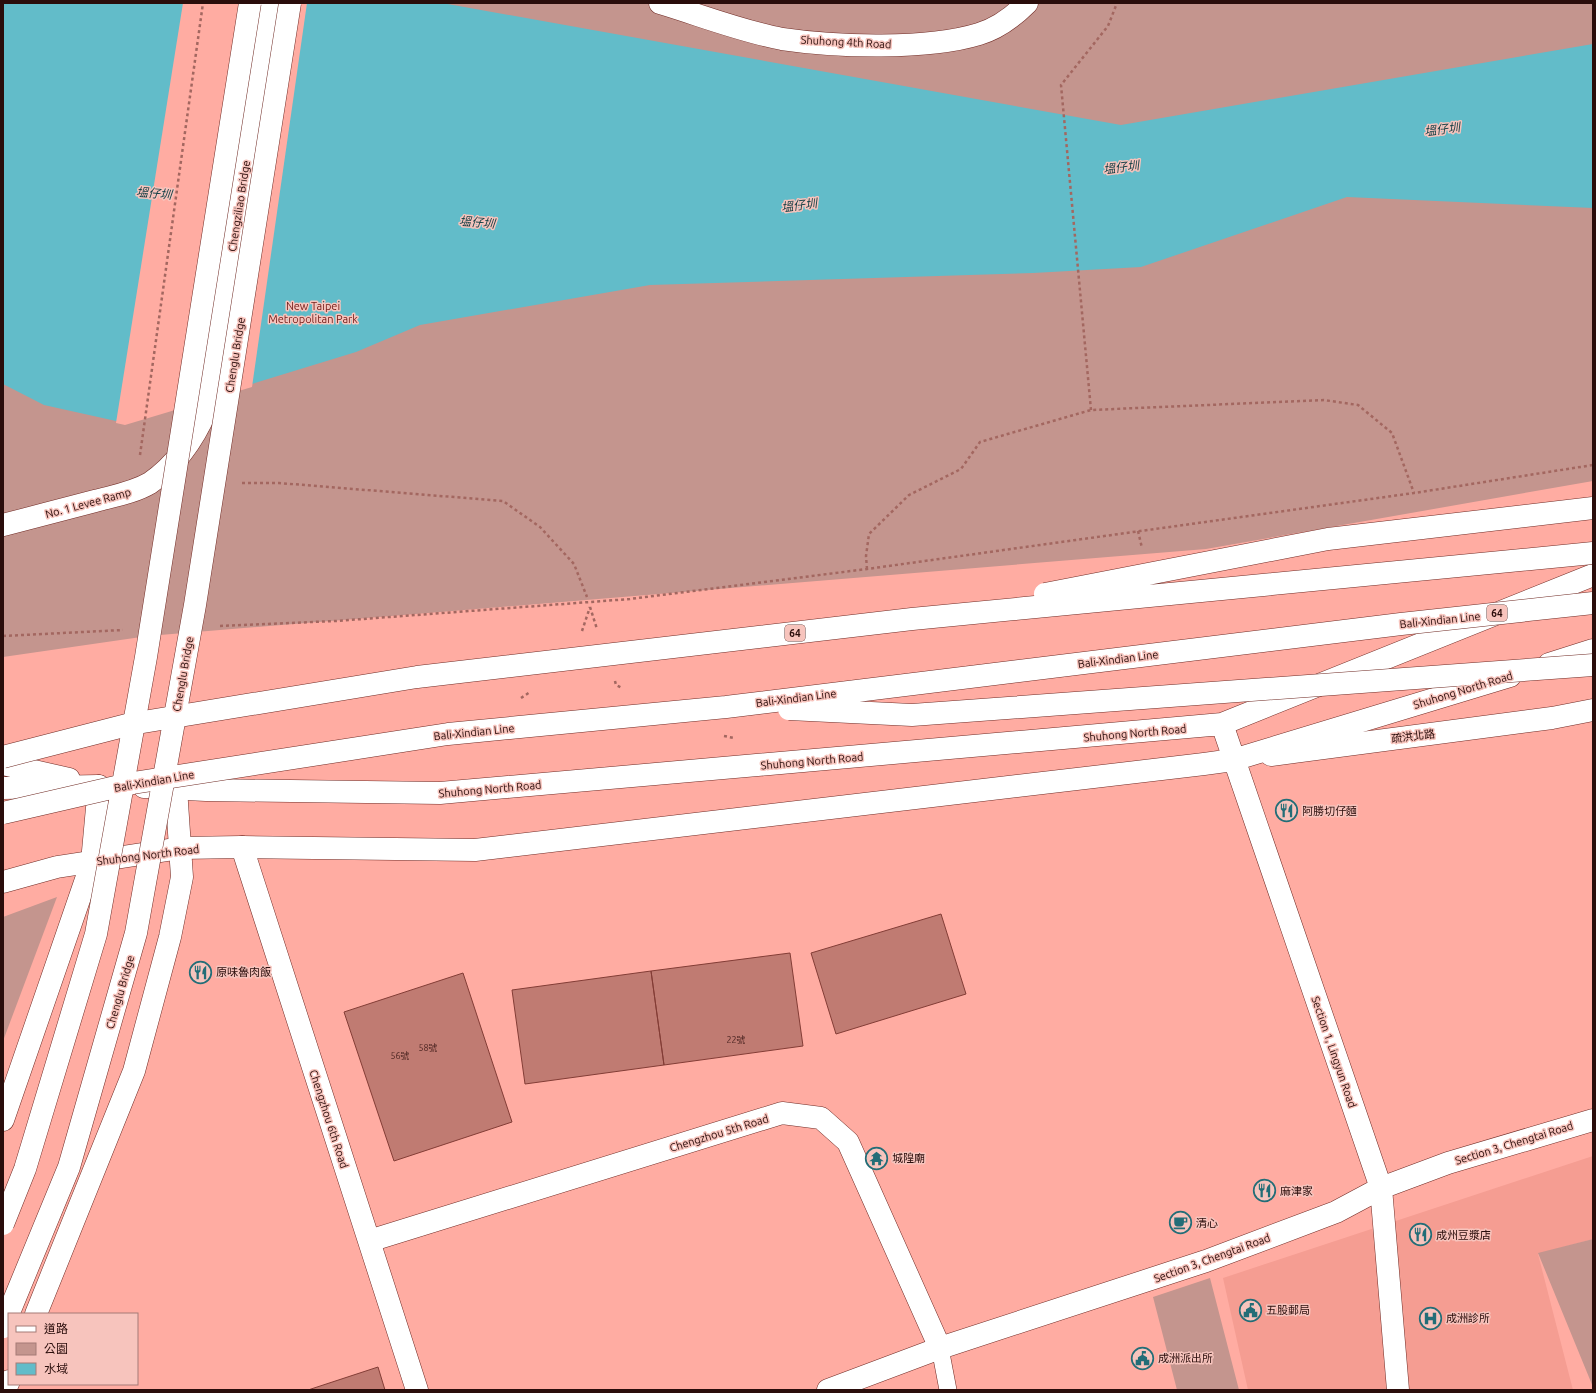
<svg xmlns="http://www.w3.org/2000/svg" width="1596" height="1393" viewBox="0 0 1596 1393" font-family="Ubuntu,'Noto Sans TC',sans-serif">
	<rect width="100%" height="100%" fill="#ffaca2"/>
	<path fill="#f59d92" d="M 1593,1156 L 1593,1239 L 1538,1254 L 1573,1390 L 1248,1390 L 1223,1278 Z"/>
	<path fill="#c4958e" d="M 3,3 L 1593,3 L 1593,481 L 1206,549 L 148,636 L 3,657 Z
		M 57,897 L 3,1041 L 3,917 Z
		M 1593,1239 L 1593,1387 L 1538,1253 Z
		M 1210,1278 L 1239,1390 L 1177,1390 L 1153,1297 Z"/>
	<path fill="#62bcc9" d="M 3,3 L 442,3 L 1121,125 L 1593,44 L 1593,208 L 1347,197 L 1141,267 L 1033,273 L 650,285 L 420,325 L 356,352 L 125,423 L 44,405 L 3,384 Z"/>
	<path fill="#ffaca2" d="M 183,3 L 307,3 L 252,387 L 125,425 L 116,423 Z"/>
	<path fill="#c07b72" stroke="#833d36" d="M 941,914 L 966,994 L 836,1034 L 811,953 Z
		M 790,953 L 803,1046 L 664,1065 L 651,971 Z
		M 651,971 L 664,1065 L 525,1084 L 512,990 Z
		M 463,973 L 512,1122 L 394,1161 L 344,1012 Z
		M 378,1367 L 385,1390 L 308,1390 Z"/>
	<g fill="none" stroke-linecap="round" stroke-linejoin="round">
		<defs>
			<path id="lane" d="M 940,1348 L 948,1390"/>
			<path id="street" d="M 1271,755 L 1552,718 L 1593,710
				M 242,847 L 417,1390
				M 3,1120 L 92,862 L 99,786
				M 369,1241 L 782,1113 L 821,1118 L 848,1142 L 940,1348
				M 36,1314 L 134,1071 L 170,937 L 182,877 L 176,788
				M 5,1390 L 9,1381"/>
			<path id="secondary" d="M 660,3 C 700,15 740,31 782,39 C 836,47 927,50 979,34 C 996,29 1014,16 1027,3
				M 3,525 C 34,517 64,509 95,501 C 113,496 133,493 150,483 C 176,465 195,437 207,409 L 271,3
				M 1549,664 L 1593,650
				M 1222,724 L 1381,1188 L 1398,1390
				M 3,764 L 69,779
				M 144,787 L 206,790 L 440,793 L 1222,724 L 1593,575
				M 3,788 L 98,786
				M 3,882 L 57,867 L 181,848 L 242,847 L 475,850 L 1204,764 L 1233,760 L 1510,676
				M 828,1390 L 940,1348 L 1206,1261 L 1336,1212 L 1381,1188 L 1448,1163 L 1593,1120"/>
		</defs>
		<use href="#lane" stroke="#712c26" stroke-width="18"/>
		<use href="#street" stroke="#712c26" stroke-width="23"/>
		<use href="#secondary" stroke="#712c26" stroke-width="23"/>
		<path stroke="#a36760" stroke-width="2.5" stroke-dasharray="3 3" stroke-linecap="butt" d="M 1091,410 L 1061,85 L 1108,26 L 1117,3
			M 140,455 L 203,3
			M 242,483 L 279,483 L 503,501 L 540,527 L 574,564 L 587,597
			M 1138,531 L 1142,548
			M 867,569 L 866,556 L 869,534 L 909,495 L 961,469 L 980,442 L 1091,410 L 1324,400 L 1358,405 L 1392,433 L 1414,493
			M 590,607 L 597,629
			M 220,626 L 336,621 L 630,599 L 867,569 L 1414,493 L 1593,465
			M 582,631 L 590,607
			M 3,636 L 123,630
			M 615,681 L 616,685 L 622,688
			M 521,698 L 530,692
			M 724,736 L 734,738"/>
		<use href="#lane" stroke="#fff" stroke-width="17"/>
		<use href="#street" stroke="#fff" stroke-width="22"/>
		<use href="#secondary" stroke="#fff" stroke-width="22"/>
		<defs>
			<path id="secondary-bridge" d="M 3,1224 L 25,1169 L 96,934 L 146,657 L 250,3
				M 3,1327 L 69,1167 L 136,933 L 195,605 L 290,3"/>
			<path id="highway-bridge" d="M 1045,594 L 1328,539 L 1593,508
				M 789,709 L 912,715 L 1593,665
				M 3,757 L 131,724 L 417,677 L 912,619 L 1593,553
				M 3,813 L 133,783 L 448,734 L 726,707 L 1401,624 L 1593,603"/>
		</defs>
		<use href="#secondary-bridge" stroke="#712c26" stroke-width="23" stroke-linecap="butt"/>
		<use href="#highway-bridge" stroke="#712c26" stroke-width="23" stroke-linecap="butt"/>
		<use href="#secondary-bridge" stroke="#fff" stroke-width="22"/>
		<use href="#highway-bridge" stroke="#fff" stroke-width="22"/>
	</g>
	<defs>
		<symbol id="restaurant-ring" viewBox="-11 -11 22 22"><circle r="9.5" fill="#f7c4bd" stroke="#236d77" stroke-width="1.5"/><path d="M-5-6h1v4h1v-4h1v4h1v-4h1v5L-1.5 .5V6h-2V.5L-5-1ZM5-6V6H3V1.5H1.5Q1.5-4 5-6Z" fill="#236d77"/></symbol>
		<symbol id="temple-ring" viewBox="-11 -11 22 22"><circle r="9.5" fill="#f7c4bd" stroke="#236d77" stroke-width="1.5"/><path d="M0-6L5-2H3V0L6.5 2.5H4V6H1.5V3h-3V6H-4V2.5H-6.5L-3 0V-2H-5Z" fill="#236d77"/></symbol>
		<symbol id="cafe-ring" viewBox="-11 -11 22 22"><circle r="9.5" fill="#f7c4bd" stroke="#236d77" stroke-width="1.5"/><path d="M-5.5-4.5H6V0H3Q3 3.5 0 3.5H-2.5Q-5.5 3.5-5.5 0ZM3-3.2v2h1.7v-2ZM-6 4.5H4V6H-6Z" fill="#236d77"/></symbol>
		<symbol id="civic-ring" viewBox="-11 -11 22 22"><circle r="9.5" fill="#f7c4bd" stroke="#236d77" stroke-width="1.5"/><path d="M-.6-6.5H3V-4.5H.6V-3L4-1V1h2V6H-6V1h2V-1L-.6-3ZM-1.2 2.5V6h2.4V2.5Z" fill="#236d77"/></symbol>
		<symbol id="hospital-ring" viewBox="-11 -11 22 22"><circle r="9.5" fill="#f7c4bd" stroke="#236d77" stroke-width="1.5"/><path d="M-5-5h3v3.5h4V-5h3V5h-3V1.5h-4V5h-3Z" fill="#236d77"/></symbol>
	</defs>
	<g fill-rule="evenodd">
		<use href="#restaurant-ring" x="1274" y="798" width="25" height="25"/>
		<use href="#restaurant-ring" x="188" y="960" width="25" height="25"/>
		<use href="#temple-ring" x="864" y="1146" width="25" height="25"/>
		<use href="#restaurant-ring" x="1252" y="1178" width="25" height="25"/>
		<use href="#cafe-ring" x="1168" y="1210" width="25" height="25"/>
		<use href="#restaurant-ring" x="1408" y="1222" width="25" height="25"/>
		<use href="#civic-ring" x="1238" y="1298" width="25" height="25"/>
		<use href="#hospital-ring" x="1418" y="1306" width="25" height="25"/>
		<use href="#civic-ring" x="1130" y="1346" width="25" height="25"/>
	</g>
	<g text-anchor="middle" dominant-baseline="central" stroke-width="3" stroke-linejoin="round" paint-order="stroke">
		<g font-size="9" fill="#502825">
			<text x="736" y="1040">22號</text>
			<text x="428" y="1048">58號</text>
			<text x="400" y="1056">56號</text>
		</g>
		<g fill="#f7c4bd" stroke="#684440" stroke-width="1">
			<rect x="1487" y="605" width="20" height="16" rx="3"/>
			<rect x="785" y="625" width="20" height="16" rx="3"/>
		</g>
		<g font-size="10" font-weight="bold" fill="#2a0d0b">
			<text x="1497" y="613">64</text>
			<text x="795" y="633">64</text>
		</g>
		<g font-size="11" fill="#2a0d0b" stroke="#f7c4bd">
			<text transform="translate(846 42) rotate(3)">Shuhong 4th Road</text>
			<text transform="translate(239 206) rotate(-81)">Chengziliao Bridge</text>
			<text transform="translate(235 355) rotate(-81)">Chenglu Bridge</text>
			<text transform="translate(88 503) rotate(-15)">No. 1 Levee Ramp</text>
			<text transform="translate(1440 620) rotate(-6)">Bali-Xindian Line</text>
			<text transform="translate(1118 659) rotate(-7)">Bali-Xindian Line</text>
			<text transform="translate(183 674) rotate(-80)">Chenglu Bridge</text>
			<text transform="translate(1463 690) rotate(-17)">Shuhong North Road</text>
			<text transform="translate(796 698) rotate(-7)">Bali-Xindian Line</text>
			<text transform="translate(474 732) rotate(-6)">Bali-Xindian Line</text>
			<text transform="translate(1135 733) rotate(-5)">Shuhong North Road</text>
			<text transform="translate(1413 736) rotate(-7)">疏洪北路</text>
			<text transform="translate(812 761) rotate(-5)">Shuhong North Road</text>
			<text transform="translate(154 781) rotate(-10)">Bali-Xindian Line</text>
			<text transform="translate(490 789) rotate(-5)">Shuhong North Road</text>
			<text transform="translate(148 855) rotate(-7)">Shuhong North Road</text>
			<text transform="translate(120 992) rotate(-74)">Chenglu Bridge</text>
			<text transform="translate(1334 1052) rotate(71)">Section 1, Lingyun Road</text>
			<text transform="translate(329 1119) rotate(72)">Chengzhou 6th Road</text>
			<text transform="translate(719 1133) rotate(-17)">Chengzhou 5th Road</text>
			<text transform="translate(1514 1143) rotate(-17)">Section 3, Chengtai Road</text>
			<text transform="translate(1212 1258) rotate(-20)">Section 3, Chengtai Road</text>
		</g>
		<g font-size="11" fill="#711d19" stroke="#f7c4bd">
			<text x="313" y="306">New Taipei<tspan x="313" dy="13">Metropolitan Park</tspan></text>
		</g>
		<g font-size="11" fill="#2a0d0b" stroke="#f7c4bd" text-anchor="start">
			<text x="1302" y="811">阿勝切仔麵</text>
			<text x="216" y="972">原味魯肉飯</text>
			<text x="892" y="1158">城隍廟</text>
			<text x="1280" y="1191">麻津家</text>
			<text x="1196" y="1223">清心</text>
			<text x="1436" y="1235">成州豆漿店</text>
			<text x="1266" y="1310">五股郵局</text>
			<text x="1446" y="1318">成洲診所</text>
			<text x="1158" y="1358">成洲派出所</text>
		</g>
		<g font-size="12" font-style="italic" fill="#143f45" stroke="#f7c4bd">
			<text transform="translate(1442 129) rotate(-7)">塭仔圳</text>
			<text transform="translate(1121 167) rotate(-7)">塭仔圳</text>
			<text transform="translate(154 193) rotate(5)">塭仔圳</text>
			<text transform="translate(799 205) rotate(-7)">塭仔圳</text>
			<text transform="translate(477 222) rotate(5)">塭仔圳</text>
		</g>
	</g>
	<rect width="1596" height="1393" fill="none" stroke="#2a0d0b" stroke-width="8"/>
	<rect x="8" y="1313" width="130" height="72" fill="#f7c4bd" stroke="#a57b76"/>
	<rect x="16" y="1326" width="20" height="6" fill="#ffffff" stroke="#a57b76"/>
	<text x="44" y="1333" font-size="12" fill="#2a0d0b">道路</text>
	<rect x="16" y="1343" width="20" height="12" fill="#c4958e" stroke="#a57b76"/>
	<text x="44" y="1353" font-size="12" fill="#2a0d0b">公園</text>
	<rect x="16" y="1363" width="20" height="12" fill="#62bcc9" stroke="#a57b76"/>
	<text x="44" y="1373" font-size="12" fill="#2a0d0b">水域</text>
</svg>
